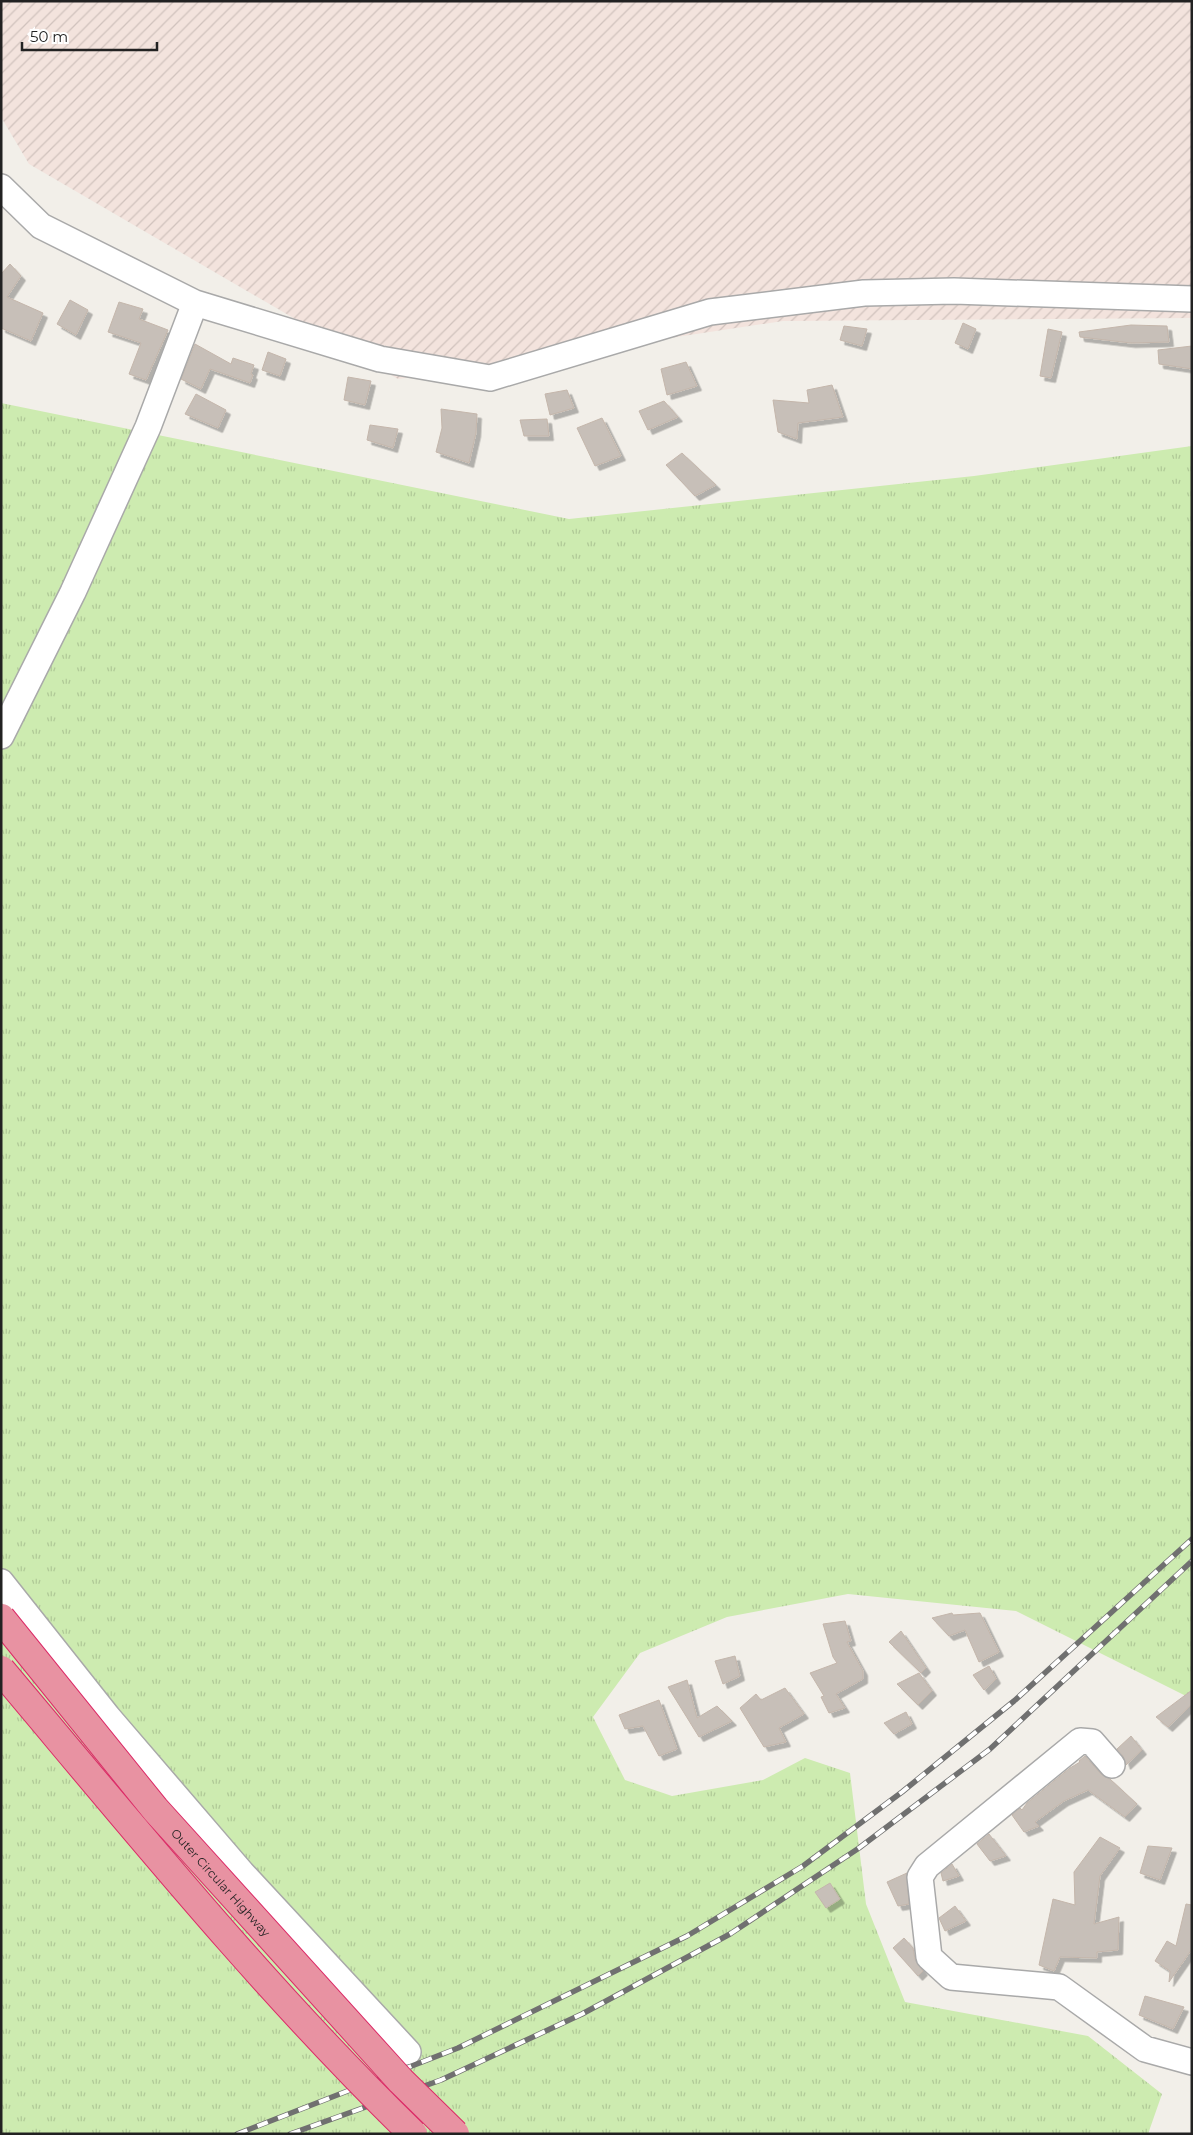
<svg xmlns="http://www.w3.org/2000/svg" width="1193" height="2135" viewBox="0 0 1193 2135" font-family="Montserrat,sans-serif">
	<defs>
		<pattern id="military-furrows" width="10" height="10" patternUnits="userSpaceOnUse" patternTransform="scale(1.25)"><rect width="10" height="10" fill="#f3e3dd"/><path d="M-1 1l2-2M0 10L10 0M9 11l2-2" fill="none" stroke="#d0c2bd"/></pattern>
		<pattern id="grass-tufts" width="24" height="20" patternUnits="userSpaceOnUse" patternTransform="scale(1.25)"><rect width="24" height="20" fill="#cdebb0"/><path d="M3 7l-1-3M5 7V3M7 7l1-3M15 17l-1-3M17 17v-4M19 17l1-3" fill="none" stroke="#b0c997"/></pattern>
		<filter id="shadow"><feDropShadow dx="4.5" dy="4.5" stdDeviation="0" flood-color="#0004"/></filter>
	</defs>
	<rect width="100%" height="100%" fill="#f2efe9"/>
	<path fill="url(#military-furrows)" d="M 1,1 L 1192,1 L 1192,318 L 783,321 L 398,379 L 29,164 L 1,117 Z"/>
	<path fill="url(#grass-tufts)" d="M 1,403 L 569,519 L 974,476 L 1192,446 L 1192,1699 L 1016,1611 L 848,1594 L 727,1617 L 640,1653 L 593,1717 L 625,1780 L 672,1796 L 763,1780 L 805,1758 L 850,1773 L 866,1904 L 905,2002 L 1088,2036 L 1162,2094 L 1148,2134 L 1,2134 Z"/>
	<path fill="#c7bfb8" stroke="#c4b6ab" filter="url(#shadow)" d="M 10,264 L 21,276 L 7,297 L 43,313 L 31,341 L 1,328 L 1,274 Z
		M 70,300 L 88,310 L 76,335 L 57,324 Z
		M 119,302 L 143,309 L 139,319 L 168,330 L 146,380 L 129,374 L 141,343 L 108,332 Z
		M 963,323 L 976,329 L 968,349 L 955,343 Z
		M 1131,325 L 1167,326 L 1169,342 L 1131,343 L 1080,337 L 1079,332 Z
		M 844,326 L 867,329 L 862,346 L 840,340 Z
		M 1048,329 L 1062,332 L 1051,378 L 1040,376 Z
		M 195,344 L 231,364 L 233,358 L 254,365 L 251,374 L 253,375 L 250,383 L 210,369 L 201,389 L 181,379 Z
		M 1192,346 L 1192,369 L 1159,364 L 1158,350 Z
		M 268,352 L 286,359 L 280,376 L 262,370 Z
		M 686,362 L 697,386 L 667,395 L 661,369 Z
		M 348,377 L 371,381 L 365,405 L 344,400 Z
		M 832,385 L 843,417 L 798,423 L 797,439 L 778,432 L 773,400 L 809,403 L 807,390 Z
		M 567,390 L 574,408 L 550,415 L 545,394 Z
		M 196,394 L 226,410 L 218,428 L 185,414 Z
		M 664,401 L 678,417 L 648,430 L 639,411 Z
		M 441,409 L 477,414 L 476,433 L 469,463 L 436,452 L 442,428 Z
		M 602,418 L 621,456 L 595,466 L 577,428 Z
		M 547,419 L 549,436 L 524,436 L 520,420 Z
		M 370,425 L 398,429 L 393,448 L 367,440 Z
		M 682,453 L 716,485 L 695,496 L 666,465 Z
		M 952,1613 L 953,1615 L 980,1613 L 999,1652 L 979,1662 L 965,1630 L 949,1636 L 932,1618 Z
		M 845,1621 L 851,1641 L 847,1642 L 863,1671 L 863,1679 L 836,1694 L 845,1708 L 829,1713 L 821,1697 L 824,1696 L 810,1673 L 837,1663 L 833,1657 L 823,1624 Z
		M 901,1631 L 926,1668 L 921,1673 L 889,1642 Z
		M 735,1656 L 740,1676 L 723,1684 L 715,1661 Z
		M 989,1666 L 996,1679 L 984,1690 L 973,1675 Z
		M 919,1673 L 932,1691 L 918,1705 L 897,1684 Z
		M 687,1680 L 697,1718 L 717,1706 L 732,1721 L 699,1737 L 668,1687 Z
		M 785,1688 L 804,1714 L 779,1728 L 786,1742 L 764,1747 L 740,1708 L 756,1694 L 761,1700 Z
		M 1192,1690 L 1192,1704 L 1168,1727 L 1156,1717 Z
		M 659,1700 L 677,1749 L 659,1756 L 643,1726 L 625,1729 L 619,1715 Z
		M 906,1712 L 912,1724 L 894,1734 L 884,1723 Z
		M 1131,1736 L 1142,1750 L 1126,1765 L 1123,1756 L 1117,1749 Z
		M 1085,1756 L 1101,1774 L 1110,1779 L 1137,1804 L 1125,1817 L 1088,1790 L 1064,1801 L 1035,1822 L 1039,1826 L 1024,1832 L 1012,1815 L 1020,1808 L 1022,1810 L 1027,1803 L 1070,1768 L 1080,1762 L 1079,1761 Z
		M 989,1834 L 1006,1856 L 990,1861 L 977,1844 Z
		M 1100,1837 L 1120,1848 L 1100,1876 L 1094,1924 L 1119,1917 L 1118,1950 L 1097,1952 L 1097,1958 L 1060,1957 L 1054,1971 L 1039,1965 L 1053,1899 L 1075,1905 L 1074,1872 Z
		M 1148,1846 L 1172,1848 L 1160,1880 L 1140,1873 Z
		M 952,1864 L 959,1876 L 943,1881 L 941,1873 Z
		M 907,1873 L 909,1904 L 898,1906 L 887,1882 Z
		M 830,1883 L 840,1899 L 826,1908 L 815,1892 Z
		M 1186,1904 L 1192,1905 L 1192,1949 L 1169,1982 L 1170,1971 L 1155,1961 L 1167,1941 L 1176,1946 Z
		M 955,1906 L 966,1921 L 945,1931 L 939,1918 Z
		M 904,1938 L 913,1948 L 915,1959 L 923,1971 L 918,1976 L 893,1948 Z
		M 1145,1996 L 1184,2007 L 1173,2029 L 1139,2015 Z"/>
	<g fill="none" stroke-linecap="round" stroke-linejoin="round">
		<defs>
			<path id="minor" d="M 1,187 L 41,226 L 195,303 L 380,359 L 490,378 L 710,312 L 864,293 L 954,291 L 1192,299
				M 1,736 L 73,592 L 148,427 L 195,303
				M 1,1582 L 108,1717 L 242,1873 L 408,2052
				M 1112,1765 L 1092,1742 L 1080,1741 L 927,1866 L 920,1877 L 929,1957 L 951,1977 L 1059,1987 L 1145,2049 L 1192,2062"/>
		</defs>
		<use href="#minor" stroke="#a9a9a9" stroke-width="28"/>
		<use href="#minor" stroke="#fff" stroke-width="25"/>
		<defs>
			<path id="rail" d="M 237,2134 L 458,2048 L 687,1936 L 803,1866 L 902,1792 L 1014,1701 L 1192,1539
				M 290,2134 L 441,2080 L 582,2014 L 730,1934 L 859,1848 L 990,1749 L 1192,1561"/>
		</defs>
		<use href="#rail" stroke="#707070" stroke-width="5.5"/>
		<use href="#rail" stroke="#fff" stroke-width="4" stroke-dasharray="11" stroke-linecap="butt"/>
		<defs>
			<g id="highway-bridge">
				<path id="s1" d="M 1,1618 L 155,1809 L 401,2081 L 455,2134"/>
				<path d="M 1,1670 C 134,1828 265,1990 413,2134"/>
			</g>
		</defs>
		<use href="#highway-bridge" stroke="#dc2a67" stroke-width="30" stroke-linecap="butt"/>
		<use href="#highway-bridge" stroke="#e892a2" stroke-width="28"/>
	</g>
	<g text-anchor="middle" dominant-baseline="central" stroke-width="4" stroke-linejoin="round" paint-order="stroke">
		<g font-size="12" fill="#222" stroke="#fff">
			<text stroke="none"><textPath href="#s1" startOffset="344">Outer Circular Highway</textPath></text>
		</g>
	</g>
	<rect width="1193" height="2135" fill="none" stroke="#222222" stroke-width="5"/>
	<path d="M22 42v8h135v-8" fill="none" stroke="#222222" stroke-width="2.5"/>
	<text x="30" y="42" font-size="15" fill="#222222" stroke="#ffffff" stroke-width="4" paint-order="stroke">50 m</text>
</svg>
